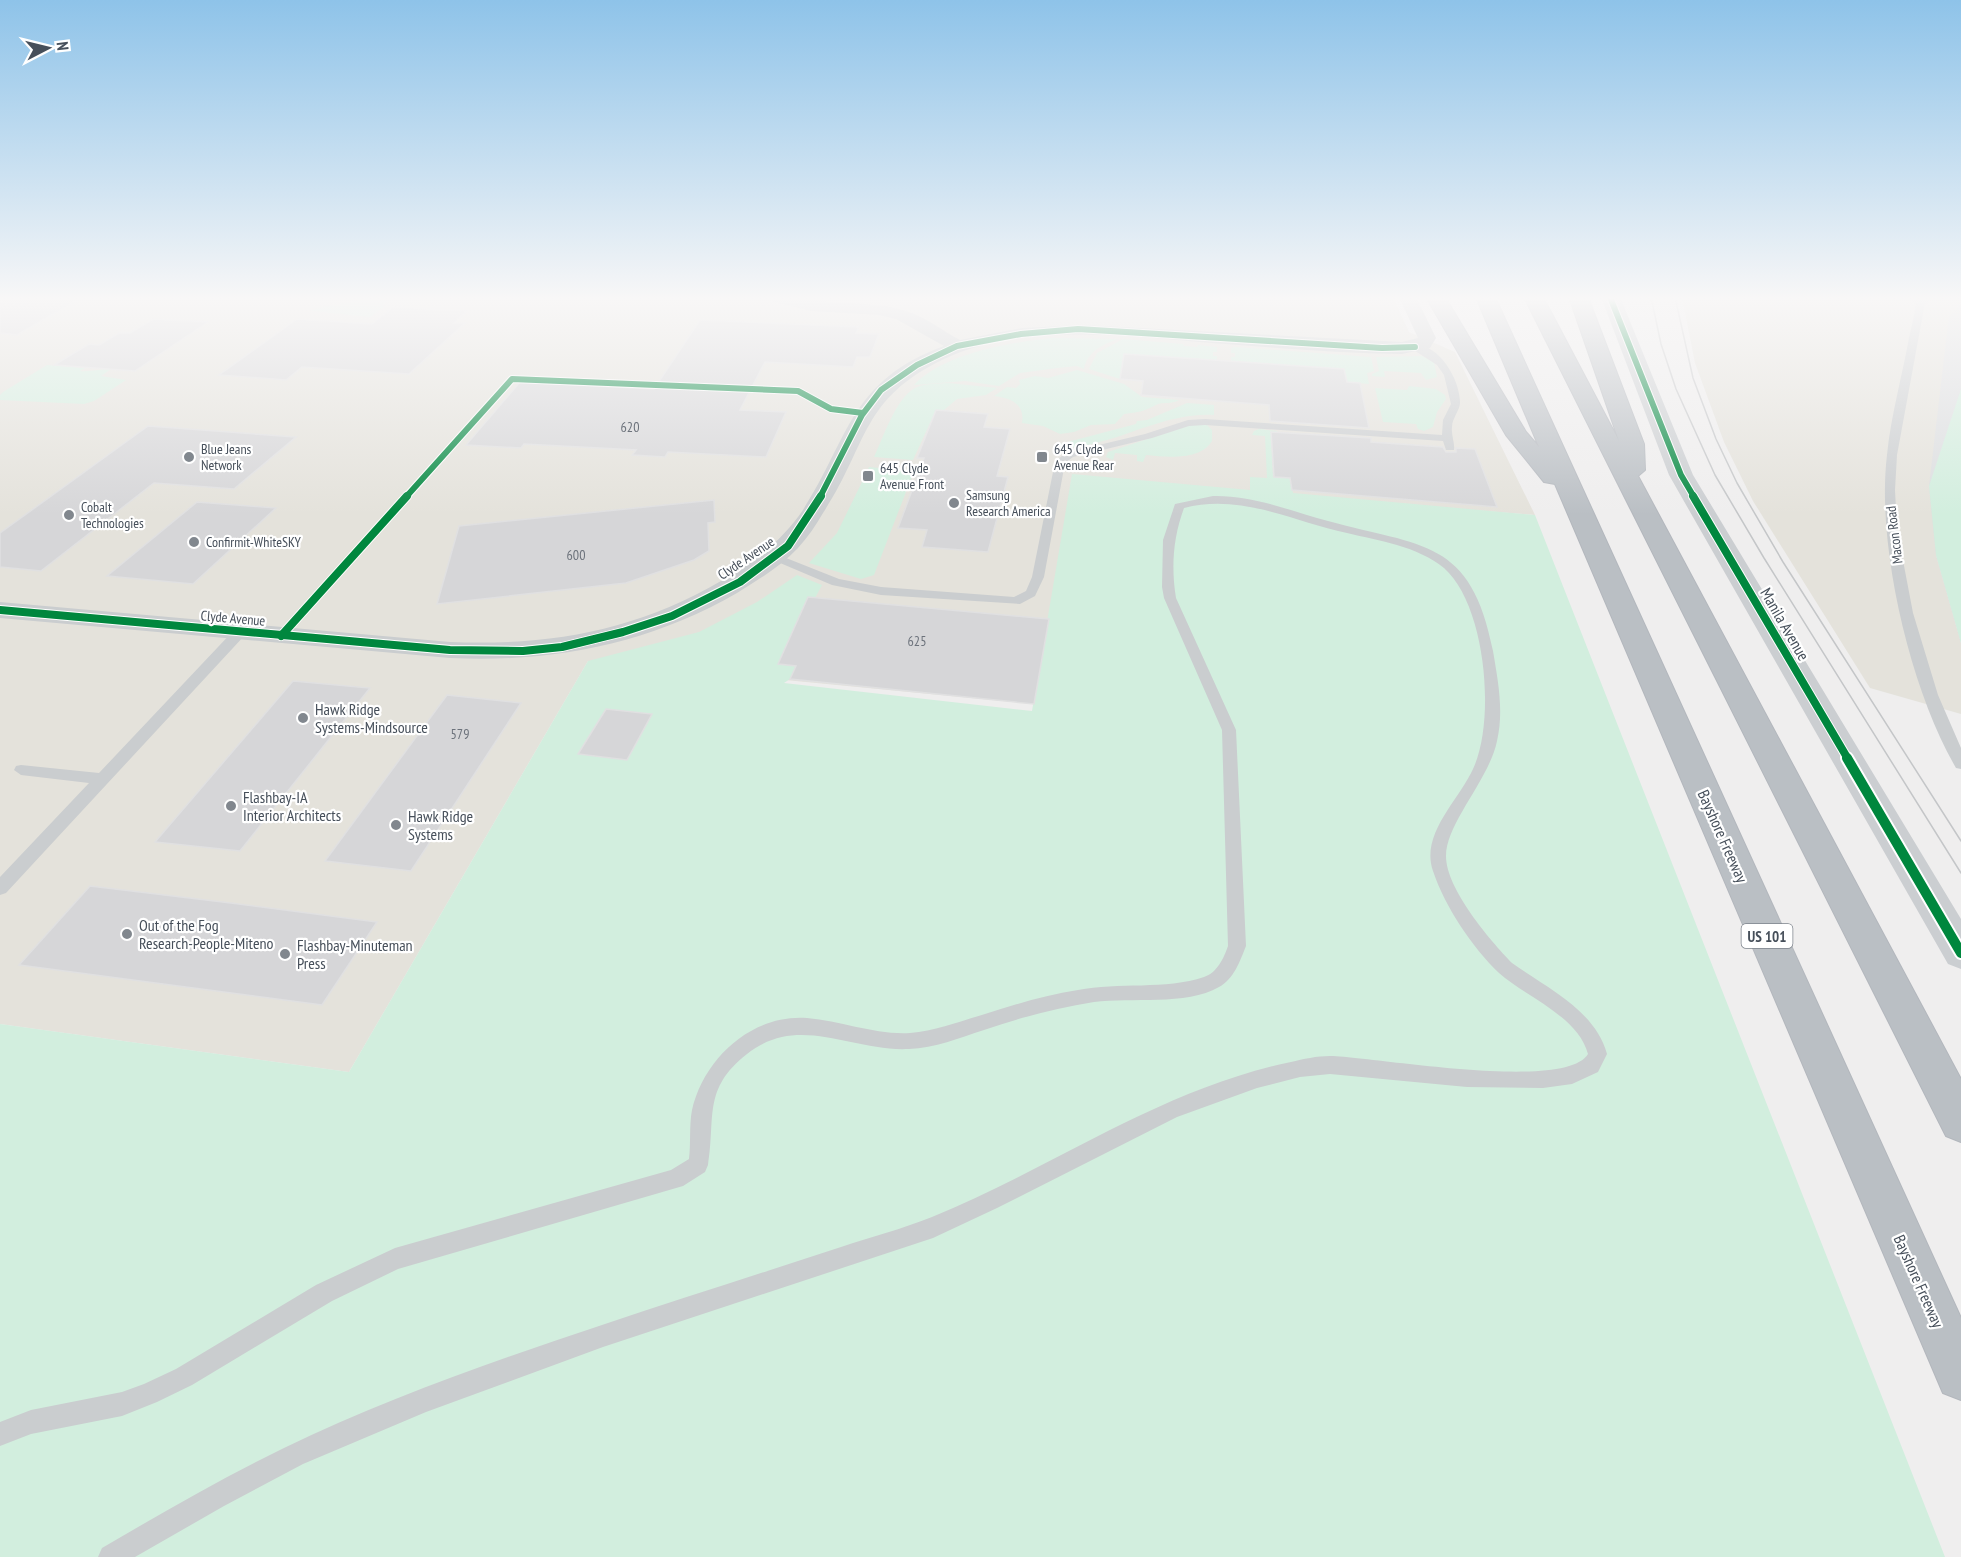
<svg xmlns="http://www.w3.org/2000/svg" width="1961" height="1557" viewBox="0 0 1961 1557" font-family="'PT Sans Narrow',sans-serif">
	<rect width="100%" height="100%" fill="#efeeee"/>
	<path fill="#e4e2db" d="M 0,297 L 1393,297 L 1409,332 L 1455,352 L 1535,515 L 1083,479 L 1058,562 L 1034,704 L 588,661 L 349,1072 L 0,1024 Z
		M 1682,297 L 1961,297 L 1957,309 L 1949,316 L 1936,555 L 1961,643 L 1961,714 L 1870,688 L 1753,501 L 1724,442 L 1695,363 Z"/>
	<path fill="#dcdee0" d="M 1961,297 L 1961,643 L 1936,555 L 1929,486 L 1949,316 L 1957,309 Z"/>
	<path fill="#d2eede" d="M 361,299 L 388,301 L 381,306 L 384,307 L 370,317 L 312,311 C 320,305 348,305 361,299 Z
		M 1053,338 L 1118,339 C 1103,344 1087,352 1084,369 L 1077,366 L 1057,368 L 1020,373 L 999,386 L 965,381 L 914,385 C 944,353 1012,342 1053,338 Z
		M 1123,339 L 1183,344 L 1184,346 L 1197,347 L 1198,345 L 1217,347 L 1217,352 L 1213,352 L 1213,356 L 1217,356 L 1217,360 L 1124,354 L 1120,379 L 1089,369 L 1097,353 Z
		M 1235,347 L 1371,357 L 1374,371 L 1367,373 L 1369,384 L 1347,382 L 1344,369 L 1231,361 L 1231,357 L 1235,357 L 1235,353 L 1231,353 L 1231,348 Z
		M 1422,356 L 1434,362 L 1437,377 L 1426,380 L 1421,373 L 1384,371 L 1385,377 L 1372,376 L 1372,374 L 1379,371 L 1376,357 Z
		M 47,365 L 85,368 L 80,371 C 92,372 100,369 111,369 L 101,376 L 126,380 L 94,401 L 84,404 L 0,400 L 0,395 L 3,392 Z
		M 1077,370 L 1124,384 L 1142,397 L 1179,400 C 1171,405 1164,401 1156,405 C 1142,412 1139,412 1124,414 L 1115,424 L 1091,425 L 1074,432 L 1060,434 L 1043,426 L 1022,423 C 1025,404 1011,398 994,396 L 1007,387 L 1016,388 L 1020,384 L 1019,380 L 1035,376 L 1048,378 Z
		M 948,383 L 997,388 L 986,395 L 957,399 L 944,410 L 936,410 L 913,460 L 874,457 C 883,438 896,398 915,388 C 924,383 938,384 948,383 Z
		M 1409,386 L 1436,389 L 1445,395 L 1446,399 L 1437,412 L 1433,427 L 1424,431 L 1418,429 L 1416,424 L 1383,422 L 1375,388 L 1407,390 Z
		M 1961,389 L 1961,643 L 1936,555 L 1929,486 Z
		M 1187,403 L 1214,405 L 1214,415 C 1172,412 1132,435 1092,444 C 1079,447 1067,449 1056,447 L 1060,444 L 1136,424 L 1137,421 L 1147,420 Z
		M 1190,425 L 1207,425 L 1212,430 L 1212,441 C 1200,461 1166,457 1146,455 L 1143,462 L 1137,461 L 1137,455 L 1115,453 L 1113,460 L 1106,457 L 1108,452 Z
		M 1259,429 L 1277,431 L 1277,435 L 1271,435 L 1273,477 L 1290,478 L 1293,493 L 1535,515 L 1945,1557 L 0,1557 L 0,1024 L 349,1072 L 588,661 L 699,632 L 757,602 L 797,575 L 822,585 L 815,598 L 808,597 L 778,664 L 796,666 L 790,679 L 784,683 L 1032,711 L 1072,474 L 1250,490 L 1250,477 L 1267,478 L 1265,436 L 1252,435 L 1254,431 Z
		M 869,467 L 914,471 L 874,575 L 861,579 L 809,563 L 837,533 L 862,482 L 869,482 L 873,475 L 866,474 Z"/>
	<path fill="#d6d6d8" stroke="#e0e0e1" stroke-width="1.5" d="M 8,297 L 83,297 L 17,335 L 0,333 L 0,302 Z
		M 393,307 L 467,311 L 454,323 L 465,323 L 409,374 L 302,367 L 286,380 L 219,375 L 297,319 L 372,324 Z
		M 153,319 L 208,322 L 135,371 L 54,365 L 89,344 L 99,345 L 119,333 L 130,333 Z
		M 700,320 L 859,327 L 856,333 L 879,334 L 870,357 L 857,357 L 853,367 L 765,362 L 740,410 L 786,412 L 766,457 L 668,452 L 665,457 L 632,455 L 636,450 L 524,444 L 521,448 L 466,445 L 520,382 L 654,389 Z
		M 1124,354 L 1344,369 L 1347,382 L 1360,383 L 1369,428 L 1270,421 L 1269,405 L 1141,395 L 1143,381 L 1120,379 Z
		M 936,410 L 988,414 L 984,427 L 1010,429 L 997,476 L 1008,477 L 988,552 L 922,547 L 927,530 L 898,528 L 924,458 L 917,458 Z
		M 148,426 L 296,437 L 234,489 L 154,483 L 41,571 L 0,567 L 0,533 Z
		M 1271,432 L 1371,438 L 1371,442 L 1443,447 L 1446,452 L 1456,452 L 1456,448 L 1475,449 L 1497,507 L 1292,490 L 1290,478 L 1274,477 Z
		M 714,500 L 715,522 L 708,523 L 709,551 L 694,560 L 626,583 L 437,604 L 459,526 Z
		M 197,502 L 276,508 L 193,584 L 107,576 Z
		M 808,597 L 1049,619 L 1034,704 L 790,679 L 796,666 L 778,664 Z
		M 293,681 L 370,688 L 240,851 L 155,842 Z
		M 447,695 L 521,703 L 411,871 L 325,861 Z
		M 606,709 L 652,714 L 627,760 L 578,754 Z
		M 90,886 L 231,903 L 377,922 L 322,1005 L 19,965 Z"/>
	<g fill="none" stroke-linecap="round" stroke-linejoin="round">
		<defs>
			<path id="motorway" d="M 1426,297 L 1445,297 L 1526,432 L 1539,447 L 1476,297 L 1495,297 L 1961,1318 L 1961,1400 L 1943,1393 L 1555,484 L 1544,482 L 1506,435 Z
				M 1524,297 L 1543,297 L 1619,441 L 1569,297 L 1588,297 L 1644,444 L 1645,470 L 1638,476 L 1961,1079 L 1961,1142 L 1946,1136 Z"/>
		</defs>
		<use href="#motorway" stroke="#b3b7bd" stroke-width="2"/>
		<path fill="#cacdcf" fill-rule="evenodd" d="M 1916,297 L 1924,297 L 1924,308 L 1897,455 L 1895,490 L 1897,529 L 1913,613 L 1938,695 L 1961,748 L 1961,769 L 1956,768 C 1910,689 1876,545 1887,455 C 1891,415 1902,377 1909,338 C 1912,324 1916,311 1916,297 Z
			M 1412,345 C 1438,342 1459,378 1460,401 C 1461,409 1452,418 1452,427 C 1451,435 1455,443 1454,450 L 1446,450 L 1443,441 L 1205,425 L 1189,426 L 1152,438 L 1073,457 L 1065,463 L 1044,577 L 1035,596 L 1020,604 L 881,595 L 832,585 L 766,557 L 768,554 L 776,554 L 839,579 L 881,587 L 1014,597 L 1026,591 L 1032,577 L 1055,462 L 1065,453 L 1145,434 L 1188,420 L 1205,419 L 1442,435 L 1443,420 L 1451,404 L 1444,375 L 1437,365 L 1412,349 Z
			M 1213,496 C 1253,495 1290,511 1328,521 C 1422,547 1471,538 1493,651 C 1498,681 1504,711 1497,741 C 1489,780 1446,823 1446,856 C 1446,889 1490,940 1512,963 C 1547,988 1595,1010 1607,1054 L 1598,1072 L 1572,1084 L 1543,1088 L 1467,1087 L 1330,1074 L 1300,1077 L 1257,1088 L 1177,1117 L 997,1208 L 933,1238 L 603,1347 L 426,1412 L 303,1464 L 224,1506 L 135,1557 L 98,1557 L 102,1548 C 162,1513 222,1478 284,1448 C 387,1398 497,1360 605,1324 C 683,1298 762,1273 841,1247 C 871,1237 902,1229 932,1217 C 1052,1168 1161,1089 1291,1062 C 1303,1059 1317,1056 1330,1056 C 1376,1057 1565,1092 1588,1054 C 1578,1016 1526,997 1499,973 C 1472,947 1445,907 1433,871 C 1420,834 1459,800 1473,769 C 1496,720 1486,605 1444,568 C 1417,546 1380,541 1347,533 C 1292,521 1240,493 1184,508 C 1173,538 1171,567 1176,598 L 1236,730 L 1246,946 C 1240,961 1234,979 1219,987 C 1186,1006 1131,997 1094,1002 C 1056,1008 1019,1018 984,1030 C 959,1038 935,1048 909,1049 C 851,1052 799,1013 747,1054 C 702,1089 716,1118 708,1165 L 705,1172 L 683,1186 L 398,1269 L 332,1301 L 192,1385 L 157,1402 L 122,1416 L 31,1434 L 0,1446 L 0,1422 L 31,1410 L 122,1392 L 144,1384 L 176,1369 L 316,1285 L 395,1248 L 671,1170 L 689,1159 C 691,1143 689,1126 692,1110 C 704,1058 752,1014 807,1018 C 842,1021 875,1035 910,1033 C 936,1031 961,1021 985,1014 C 1016,1004 1046,995 1078,990 C 1118,982 1166,990 1204,977 C 1217,973 1224,958 1228,946 L 1222,730 L 1164,598 L 1162,587 L 1163,540 L 1175,504 Z
			M 240,628 L 247,632 L 245,635 L 6,893 L 0,895 L 0,877 L 89,783 L 21,775 L 14,770 L 16,766 L 21,765 L 99,773 L 235,629 Z"/>
		<path fill="#cacdcf" fill-rule="evenodd" d="M 798,297 C 833,306 871,300 906,311 C 924,316 943,331 960,340 L 1022,328 L 1083,325 L 1402,342 L 1418,338 L 1399,297 L 1416,297 L 1436,338 L 1430,348 L 1402,354 C 1339,353 1275,348 1212,343 C 1129,336 1021,322 944,359 C 860,399 868,445 823,513 C 816,525 808,537 798,548 C 781,566 758,580 737,593 C 649,644 551,663 450,658 L 0,618 L 0,602 L 450,642 C 549,646 635,631 721,581 C 754,562 782,541 803,510 C 850,436 850,381 944,346 L 896,319 L 879,315 L 811,311 L 774,302 L 771,298 Z
			M 1914,297 L 1933,297 C 1928,304 1923,306 1915,304 L 1912,300 Z"/>
		<path fill="#cbced1" fill-rule="evenodd" d="M 1601,297 L 1620,297 L 1693,475 L 1961,919 L 1961,969 L 1948,964 L 1669,475 Z"/>
		<use href="#motorway" fill="#babfc4" fill-rule="evenodd"/>
		<path stroke="#c4c6c8" stroke-width="1.5" d="M 1651,297 L 1661,344 L 1676,389 L 1715,475 L 1764,558 L 1961,873
			M 1675,297 L 1693,378 L 1716,439 L 1737,483 L 1783,562 L 1961,841"/>
		<defs>
			<path id="cycleway-far2" d="M 1610,297 L 1681,475 L 1694,497
				M 406,497 L 512,379 L 798,391 L 831,409 L 863,413
				M 820,497 L 862,415 L 881,390 L 917,365 L 957,346 L 1021,334 L 1078,329 L 1382,348 L 1415,347"/>
			<path id="cycleway-far1" d="M 1693,496 L 1848,759
				M 0,610 L 450,650 L 523,651 L 562,647 L 623,632 L 672,616 L 740,582 L 788,546 L 821,496
				M 281,636 L 407,496"/>
			<path id="cycleway" d="M 1847,758 L 1961,953"/>
		</defs>
		<use href="#cycleway-far2" stroke="#fff" stroke-width="8"/>
		<use href="#cycleway-far1" stroke="#fff" stroke-width="10"/>
		<use href="#cycleway" stroke="#fff" stroke-width="14"/>
		<use href="#cycleway-far2" stroke="#00873e" stroke-width="6"/>
		<use href="#cycleway-far1" stroke="#00873e" stroke-width="8"/>
		<use href="#cycleway" stroke="#00873e" stroke-width="10"/>
	</g>
	<linearGradient id="sky" x2="0" y2="1"><stop stop-color="#8ec3e9"/><stop offset="0.58" stop-color="#f8f7f7"/><stop offset="1" stop-color="#f8f7f7" stop-opacity="0"/></linearGradient>
	<rect width="1961" height="515" fill="url(#sky)"/>
	<g fill="#81878e" stroke="#fff" stroke-width="2">
		<circle cx="189" cy="457" r="6"/>
		<rect x="1036" y="451" width="12" height="12" rx="3"/>
		<rect x="862" y="470" width="12" height="12" rx="3"/>
		<circle cx="954" cy="503" r="6"/>
		<circle cx="69" cy="515" r="6"/>
		<circle cx="194" cy="542" r="6"/>
		<circle cx="303" cy="718" r="6"/>
		<circle cx="231" cy="806" r="6"/>
		<circle cx="396" cy="825" r="6"/>
		<circle cx="127" cy="934" r="6"/>
		<circle cx="285" cy="954" r="6"/>
	</g>
	<g text-anchor="middle" dominant-baseline="central" stroke-width="4.5" stroke-linejoin="round" paint-order="stroke">
		<g font-size="14" fill="#6c727b">
			<text x="630" y="427">620</text>
			<text x="576" y="555">600</text>
			<text x="917" y="641">625</text>
			<text x="460" y="734">579</text>
		</g>
		<g font-size="14" fill="#464f5a" stroke="#fff" text-anchor="start">
			<text x="201" y="449">Blue Jeans<tspan x="201" dy="16">Network</tspan></text>
			<text x="1054" y="449">645 Clyde<tspan x="1054" dy="16">Avenue Rear</tspan></text>
			<text x="880" y="468">645 Clyde<tspan x="880" dy="16">Avenue Front</tspan></text>
			<text x="966" y="495">Samsung<tspan x="966" dy="16">Research America</tspan></text>
			<text x="81" y="507">Cobalt<tspan x="81" dy="16">Technologies</tspan></text>
			<text x="206" y="542">Confirmit-WhiteSKY</text>
		</g>
		<g font-size="14" fill="#464f5a" stroke="#fff">
			<text transform="translate(1894 535) rotate(-97)">Macon Road</text>
			<text transform="translate(746 558) rotate(-34)">Clyde Avenue</text>
			<text transform="translate(233 618) rotate(5)">Clyde Avenue</text>
		</g>
		<rect fill="#fff" stroke="#7e848c" stroke-width="1.5" x="1741.5" y="924" width="51" height="24" rx="4.5"/>
		<g font-size="15" font-weight="bold" fill="#464f5a">
			<text x="1767" y="936">US 101</text>
		</g>
		<g font-size="16" fill="#464f5a" stroke="#fff">
			<text transform="translate(1785 624) rotate(60)">Manila Avenue</text>
			<text transform="translate(1723 836) rotate(66)">Bayshore Freeway</text>
			<text transform="translate(1919 1281) rotate(66)">Bayshore Freeway</text>
		</g>
		<g font-size="16" fill="#464f5a" stroke="#fff" text-anchor="start">
			<text x="315" y="709">Hawk Ridge<tspan x="315" dy="18">Systems-Mindsource</tspan></text>
			<text x="243" y="797">Flashbay-IA<tspan x="243" dy="18">Interior Architects</tspan></text>
			<text x="408" y="816">Hawk Ridge<tspan x="408" dy="18">Systems</tspan></text>
			<text x="139" y="925">Out of the Fog<tspan x="139" dy="18">Research-People-Miteno</tspan></text>
			<text x="297" y="945">Flashbay-Minuteman<tspan x="297" dy="18">Press</tspan></text>
		</g>
	</g>
	<g transform="translate(48 48) rotate(83)" stroke="#ffffff" stroke-width="4.5" paint-order="stroke">
	<path d="M0-4.5L10 22L0 15L-10 22Z" fill="#464f5a"/>
	<text y="-9" font-size="16" font-weight="bold" text-anchor="middle" fill="#464f5a">N</text>
	</g>
</svg>
